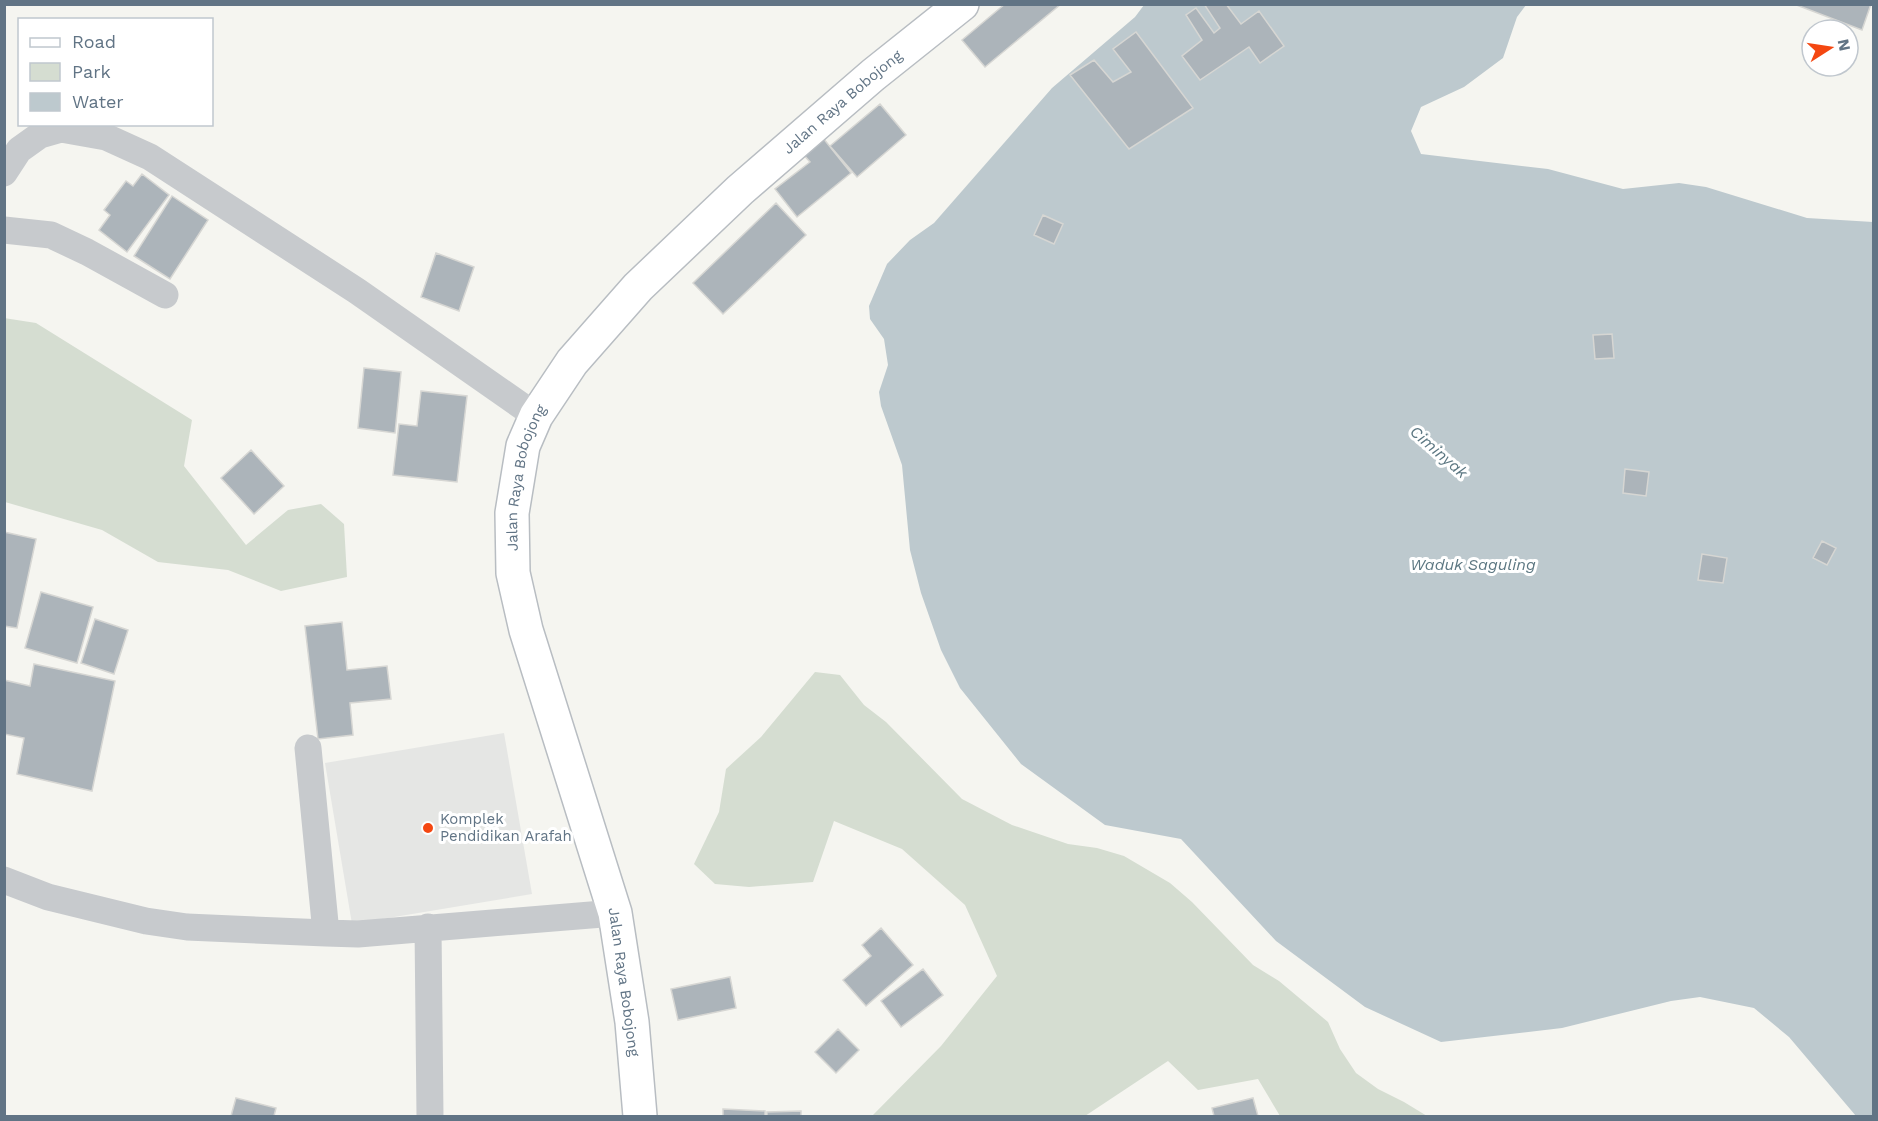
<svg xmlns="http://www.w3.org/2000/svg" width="1878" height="1121" viewBox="0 0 1878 1121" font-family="'Work Sans',sans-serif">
	<rect width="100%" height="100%" fill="#f5f5f0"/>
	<path fill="#e5e6e4" d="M 504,733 L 532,894 L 352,924 L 325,763 Z"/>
	<path fill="#d5ddd1" d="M 4,318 L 36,323 L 192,420 L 184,466 L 246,545 L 288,510 L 321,504 L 344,524 L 347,577 L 281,591 L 228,570 L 158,562 L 102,530 L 5,502 Z
		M 815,672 L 840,675 L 864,705 L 886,722 L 962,799 L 1012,825 L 1068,844 L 1097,848 L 1124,856 L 1170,883 L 1192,902 L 1253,965 L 1279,981 L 1328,1022 L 1340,1049 L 1356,1073 L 1378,1089 L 1404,1102 L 1427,1116 L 1280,1116 L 1258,1079 L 1198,1090 L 1168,1061 L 1085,1116 L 872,1116 L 941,1046 L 997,976 L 965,905 L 902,849 L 834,821 L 813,882 L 749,887 L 715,884 L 694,864 L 719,812 L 726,769 L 761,737 Z"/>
	<path fill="#bdc9ce" d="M 1144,5 L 1526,5 L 1517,17 L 1503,58 L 1464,87 L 1421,107 L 1411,131 L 1421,154 L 1548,169 L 1623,189 L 1679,183 L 1706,187 L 1807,218 L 1873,222 L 1873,1116 L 1856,1116 L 1789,1037 L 1754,1008 L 1700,997 L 1671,1001 L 1562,1028 L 1441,1042 L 1365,1007 L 1276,941 L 1181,839 L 1105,825 L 1021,764 L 960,688 L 941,650 L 921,593 L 910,550 L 902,465 L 881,406 L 879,392 L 888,365 L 884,339 L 870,319 L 869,306 L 887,264 L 910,240 L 934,223 L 1052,88 L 1135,17 Z"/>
	<path fill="#acb4ba" stroke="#d6d6d3" stroke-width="1.5" d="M 1005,4 L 1061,4 L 985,67 L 962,40 Z
		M 1204,4 L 1226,4 L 1241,24 L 1259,11 L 1284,46 L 1260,63 L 1249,47 L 1200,80 L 1182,56 L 1202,40 L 1186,15 L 1196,8 L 1214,33 L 1220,28 Z
		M 1794,4 L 1871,4 L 1862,30 Z
		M 1136,32 L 1193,108 L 1129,149 L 1070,75 L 1094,60 L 1113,82 L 1131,72 L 1113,49 Z
		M 880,104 L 906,135 L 857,177 L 830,146 Z
		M 823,138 L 851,173 L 797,217 L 775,189 L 810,162 L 803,154 Z
		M 142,174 L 169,195 L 127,252 L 99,230 L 110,215 L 104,210 L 126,181 L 133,186 Z
		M 172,196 L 208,220 L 170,279 L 134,256 Z
		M 776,203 L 806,235 L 723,314 L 693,283 Z
		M 1043,215 L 1063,224 L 1054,244 L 1034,235 Z
		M 436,253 L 474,267 L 459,311 L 421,297 Z
		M 1612,334 L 1614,358 L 1595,359 L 1593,335 Z
		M 364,368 L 401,372 L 395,433 L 358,428 Z
		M 421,391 L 467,396 L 457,482 L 393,475 L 399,424 L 417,426 Z
		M 251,450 L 284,486 L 254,514 L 221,478 Z
		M 1625,469 L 1649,472 L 1646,496 L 1623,493 Z
		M 4,532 L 36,539 L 17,628 L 4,626 Z
		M 1822,541 L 1836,548 L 1827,565 L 1813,558 Z
		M 1702,554 L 1727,558 L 1723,583 L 1698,580 Z
		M 41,592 L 93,607 L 77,663 L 25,648 Z
		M 95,619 L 128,630 L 114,674 L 81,663 Z
		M 342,622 L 347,670 L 387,666 L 391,699 L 350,703 L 353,735 L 318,739 L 305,626 Z
		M 34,664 L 115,681 L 92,791 L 17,774 L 24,738 L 4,734 L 4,680 L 30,686 Z
		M 881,928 L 913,965 L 866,1006 L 843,980 L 871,956 L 862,945 Z
		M 923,969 L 943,995 L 901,1027 L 881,1001 Z
		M 730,977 L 736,1008 L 678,1020 L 671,989 Z
		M 838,1029 L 859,1050 L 836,1073 L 815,1052 Z
		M 236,1098 L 276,1108 L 274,1116 L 231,1116 Z
		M 1253,1098 L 1258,1116 L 1214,1116 L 1212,1108 Z
		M 723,1109 L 765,1111 L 765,1116 L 723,1116 Z
		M 801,1111 L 801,1116 L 767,1116 L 767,1112 Z"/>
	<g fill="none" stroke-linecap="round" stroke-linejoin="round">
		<defs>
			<g id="secondary">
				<path id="s1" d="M 640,1116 L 632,1022 L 615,913 L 526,630 L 513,573 L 512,513 L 523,446 L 536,416 L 572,362 L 638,287 L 740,190 L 873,75 L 962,4"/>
			</g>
		</defs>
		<use href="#secondary" stroke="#b8bdc2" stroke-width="36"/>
		<path stroke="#c7cacd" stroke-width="27" d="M 4,173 L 19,150 L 40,135 L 61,129 L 106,137 L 150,157 L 357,291 L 536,416
			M 4,230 L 51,235 L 87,252 L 165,295
			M 308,748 L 326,933 L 358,934 L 615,913
			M 4,880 L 48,897 L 146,921 L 187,927 L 326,933
			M 428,927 L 430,1116"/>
		<use href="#secondary" stroke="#fff" stroke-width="33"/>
	</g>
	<circle fill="#f44711" stroke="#fff" stroke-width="2" cx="428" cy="828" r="6"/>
	<g text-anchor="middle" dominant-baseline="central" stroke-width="6" stroke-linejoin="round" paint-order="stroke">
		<g font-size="15" fill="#617485" stroke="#fff">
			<text stroke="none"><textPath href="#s1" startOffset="1161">Jalan Raya Bobojong</textPath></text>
			<text stroke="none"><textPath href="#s1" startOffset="657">Jalan Raya Bobojong</textPath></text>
			<text transform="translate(624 982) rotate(82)">Jalan Raya Bobojong</text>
		</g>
		<g font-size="15" fill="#617485" stroke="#fff" text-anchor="start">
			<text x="440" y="819">Komplek<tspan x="440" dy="17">Pendidikan Arafah</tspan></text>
		</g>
		<g font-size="16" font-style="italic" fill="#5c7782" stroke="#fff">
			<text transform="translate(1439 452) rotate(41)">Ciminyak</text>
			<text x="1473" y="564">Waduk Saguling</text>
		</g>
	</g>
	<rect width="1878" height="1121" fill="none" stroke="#617485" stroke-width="12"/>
	<rect x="18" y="18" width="195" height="108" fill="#ffffff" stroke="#c0c7ce" stroke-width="1.5"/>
	<rect x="30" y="38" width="30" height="9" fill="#ffffff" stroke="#c0c7ce" stroke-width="1.5"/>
	<text x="72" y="48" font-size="18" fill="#617485">Road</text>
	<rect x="30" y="63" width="30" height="18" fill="#d5ddd1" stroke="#c0c7ce" stroke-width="1.5"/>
	<text x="72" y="78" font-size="18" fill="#617485">Park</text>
	<rect x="30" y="93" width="30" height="18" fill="#bdc9ce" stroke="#c0c7ce" stroke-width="1.5"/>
	<text x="72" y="108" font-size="18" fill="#617485">Water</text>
	<g transform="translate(1830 48) rotate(78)"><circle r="28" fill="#ffffff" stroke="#c0c7ce" stroke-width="1.5"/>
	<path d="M0-4.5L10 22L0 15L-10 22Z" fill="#f44711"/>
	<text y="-9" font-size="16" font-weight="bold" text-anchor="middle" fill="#617485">N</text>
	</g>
</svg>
